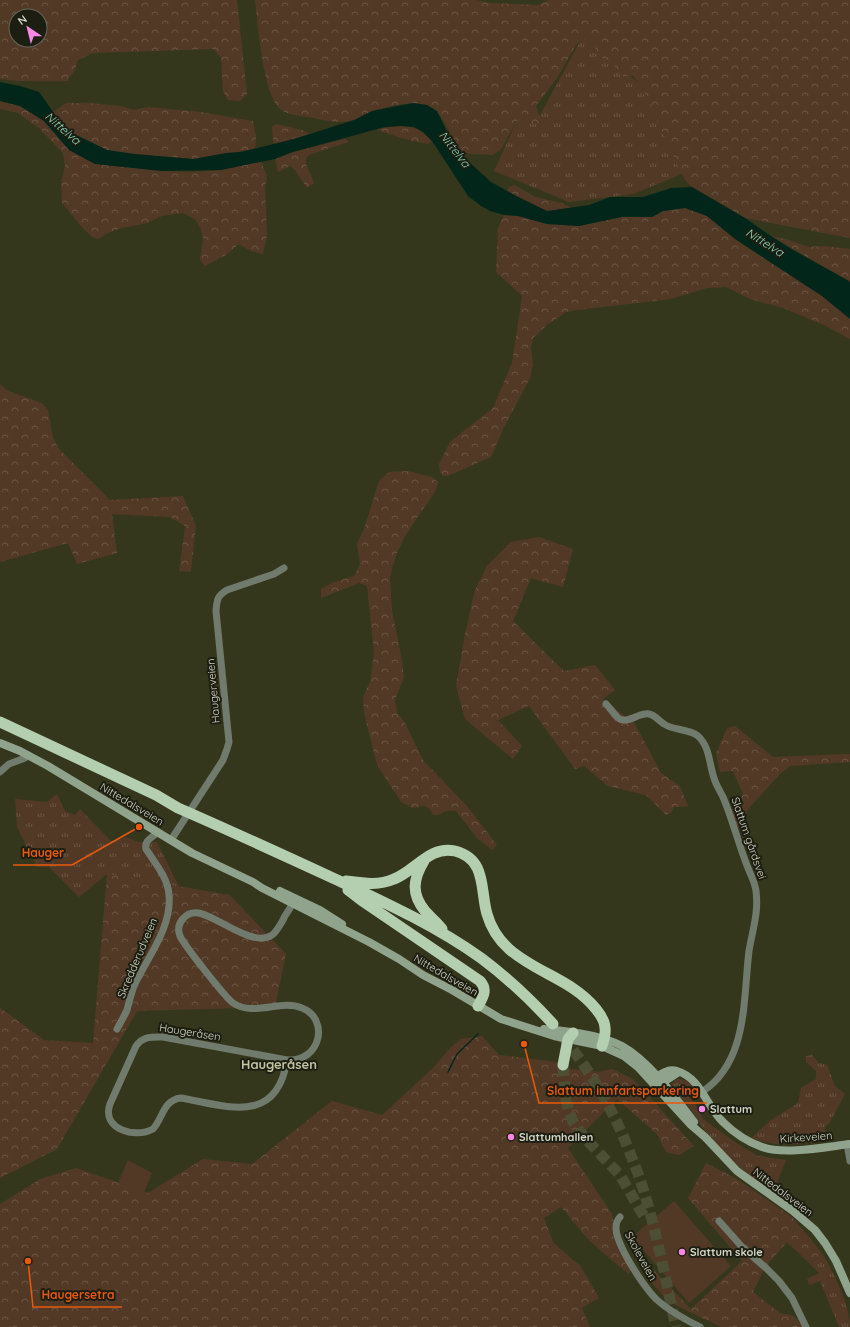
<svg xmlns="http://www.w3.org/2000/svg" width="850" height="1327" viewBox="0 0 850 1327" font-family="Quicksand,sans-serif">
	<defs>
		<pattern id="grass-tufts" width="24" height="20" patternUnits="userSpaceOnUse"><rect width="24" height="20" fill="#523926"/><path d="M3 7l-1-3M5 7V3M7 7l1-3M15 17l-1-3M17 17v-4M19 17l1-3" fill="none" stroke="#6a5544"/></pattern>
		<pattern id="forest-crowns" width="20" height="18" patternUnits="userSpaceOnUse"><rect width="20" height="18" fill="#523926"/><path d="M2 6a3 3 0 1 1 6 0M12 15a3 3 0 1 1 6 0" fill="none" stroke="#6a5544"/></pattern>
	</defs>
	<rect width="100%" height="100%" fill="#35371c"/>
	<path fill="url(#grass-tufts)" d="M 584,34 L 618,68 L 644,86 L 687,172 L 633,194 L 569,202 L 494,171 L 521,112 L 538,119 Z
		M 57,794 L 65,811 L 75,815 L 80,809 L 111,841 L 126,837 L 138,842 L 157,842 L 179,887 L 107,874 L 79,897 L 49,867 L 37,867 L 17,827 L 15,799 L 47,802 Z
		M 812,1055 L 819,1063 L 827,1065 L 835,1086 L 845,1094 L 830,1122 L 825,1127 L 825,1133 L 831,1140 C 801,1144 781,1148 751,1138 L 771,1120 L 798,1103 L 801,1088 L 816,1079 L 816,1071 L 806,1062 L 806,1056 Z
		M 676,1079 C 682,1079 687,1080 691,1085 L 689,1094 L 702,1117 L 708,1123 L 741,1146 L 758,1156 L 786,1160 L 773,1193 L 731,1160 L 705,1131 L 689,1107 L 673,1088 L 672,1084 Z
		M 822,1253 C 833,1271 850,1306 850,1327 L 839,1327 L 820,1281 L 809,1285 L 807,1279 L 819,1273 L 810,1264 Z"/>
	<path fill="url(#forest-crowns)" fill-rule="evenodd" d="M 0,0 L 237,0 L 247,94 L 240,101 L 228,100 L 223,91 L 221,57 L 213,49 L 93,53 L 78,60 L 75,70 L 67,81 L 18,81 L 0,79 ZM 16,16 L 40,16 L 40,40 L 16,40 Z
		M 255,0 L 476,0 L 490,3 L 539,5 L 548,0 L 850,0 L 850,238 L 745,218 L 692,187 L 685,180 L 677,164 L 641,85 L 633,76 L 623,76 L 617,73 L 615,66 L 603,59 L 588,38 L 582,39 L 576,45 L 557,78 L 536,106 L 543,125 L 531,123 L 521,118 L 517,121 L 501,149 L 493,155 C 487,154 471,155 466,153 C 449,145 448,112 426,105 C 412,100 386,107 372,111 C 366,114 360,118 353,120 C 340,124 328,121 314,118 C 304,116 287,116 279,108 C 263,92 258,25 255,0 Z
		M 0,101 L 20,106 L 44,121 L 69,150 L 95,164 L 162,171 L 194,172 L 221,170 L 261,161 L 267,177 L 265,187 L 267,236 L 263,254 L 251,251 L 239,244 L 226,255 L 205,266 L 200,260 L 203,239 L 200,227 L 195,219 L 183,213 L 162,216 L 147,223 L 122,228 L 110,232 L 98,239 L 92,237 L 82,227 L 62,203 L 61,186 L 65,165 L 63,153 L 40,129 L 18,113 L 0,109 Z
		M 66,103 L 89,103 L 121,106 L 134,110 L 148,107 L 201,112 L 253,121 L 256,137 L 255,149 L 194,159 L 134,154 L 107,150 L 66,130 L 53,112 Z
		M 276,124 L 302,130 L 310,134 L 275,144 L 273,141 L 272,127 Z
		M 400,126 C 417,127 419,129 432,141 L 428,144 C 410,141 393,136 376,129 Z
		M 345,139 L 349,142 L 311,154 L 306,158 L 306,164 L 314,183 L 307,188 L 295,170 L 290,166 L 278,172 L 275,159 L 293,152 Z
		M 515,185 L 535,197 L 562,203 L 571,208 L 547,211 L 507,191 L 509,187 Z
		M 685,208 L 707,216 L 735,239 L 822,296 L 850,319 L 850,339 L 824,325 L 783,308 L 750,299 L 726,287 L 707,288 L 671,299 L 577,310 L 566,312 L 547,325 L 533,338 L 531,348 L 533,365 L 530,378 L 504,427 L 491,457 L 448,476 L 443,476 L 440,472 L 439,464 L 450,442 L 493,408 L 512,363 L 522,296 L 496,272 L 498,228 L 504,215 L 518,216 L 547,224 L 579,226 L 622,217 L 652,217 L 663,211 Z
		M 771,236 L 785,239 L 809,247 L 824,246 L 850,249 L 850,283 L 848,281 Z
		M 0,384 L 8,391 L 42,403 L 48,410 L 53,438 L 59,449 L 110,500 L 183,496 L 196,526 L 191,572 L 179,571 L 185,526 L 170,517 L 112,514 L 117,553 L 77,564 L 68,543 L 0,562 Z
		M 408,471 L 432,477 L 438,482 L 436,490 L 405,536 L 396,555 L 390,577 L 392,610 L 402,661 L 404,677 L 395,700 L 397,713 L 405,723 L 423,760 L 467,806 L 497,845 L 492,850 L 477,838 L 456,811 L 446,811 L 438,815 L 433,815 L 430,809 L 424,806 L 412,808 L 401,802 L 377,765 L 364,713 L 363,697 L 370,682 L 374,653 L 367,586 L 359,583 L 321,598 L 321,589 L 334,582 L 354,576 L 360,565 L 357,544 L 365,526 L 379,481 L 389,472 Z
		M 539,537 L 573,549 L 563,587 L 531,578 L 513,621 L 564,671 L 595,665 L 615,690 L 603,699 L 635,724 L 661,773 L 680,786 L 688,806 L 674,807 L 671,813 L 666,815 L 646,795 L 608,786 L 584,766 L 575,769 L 529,706 L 498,720 L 522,746 L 513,759 L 465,719 L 456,686 L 465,634 L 475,590 L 487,566 L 511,542 Z
		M 735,726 L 773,757 L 850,754 L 850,762 L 790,766 L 780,774 L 750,807 L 744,816 L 742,826 L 739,830 L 731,810 L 737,808 L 743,794 L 733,771 L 720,772 L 716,754 L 727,728 Z
		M 107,874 L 230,895 L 286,954 L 275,1007 L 137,1011 L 57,1149 L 0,1178 L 0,1008 L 44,1040 L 93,1043 Z
		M 482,1036 L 499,1055 L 557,1062 L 561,1068 L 599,1072 L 612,1069 L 633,1079 L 694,1146 L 679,1155 L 666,1152 L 657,1134 L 617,1099 L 568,1148 L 612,1214 L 616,1243 L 631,1267 L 629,1274 L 609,1258 L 587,1238 L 561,1207 L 544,1218 L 553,1242 L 574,1261 L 580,1265 L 599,1298 L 582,1308 L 590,1327 L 0,1327 L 0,1204 L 40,1179 L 76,1168 L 148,1193 L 203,1159 L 252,1164 L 332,1101 L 382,1115 L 433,1068 L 450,1048 L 461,1039 Z
		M 706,1163 L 737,1179 L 792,1217 L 822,1253 L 810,1264 L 787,1242 L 765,1267 L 753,1292 L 780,1313 L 794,1316 L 803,1327 L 721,1327 L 669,1302 L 650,1281 L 647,1263 L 691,1309 L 742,1261 L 688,1198 Z"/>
	<path fill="#523926" d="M 128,1160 L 152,1173 L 143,1195 L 118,1183 Z
		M 674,1201 L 731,1266 L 689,1303 L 632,1237 Z"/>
	<path fill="#03261b" d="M 0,82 L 20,86 L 39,92 L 66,130 L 107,150 L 134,154 L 194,159 L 226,153 L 240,152 L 294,139 L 354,120 L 372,111 L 413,103 L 427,105 L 437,111 L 456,150 L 491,182 L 518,197 L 547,211 L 589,205 L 610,197 L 643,197 L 671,188 L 692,187 L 745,218 L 771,236 L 793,250 L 849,281 L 850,283 L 850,319 L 822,296 L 735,239 L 707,216 L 685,208 L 663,211 L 652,217 L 622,217 L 579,226 L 547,224 L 518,216 L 504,215 L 490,211 L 481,206 L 468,196 L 432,141 L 423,132 L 414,127 L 400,126 L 385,127 L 293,152 L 275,159 L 221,170 L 162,171 L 95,164 L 69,150 L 44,121 L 20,106 L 0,101 Z"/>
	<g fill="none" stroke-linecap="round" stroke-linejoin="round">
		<path stroke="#03261b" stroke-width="1.5" d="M 448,1072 L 457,1054 L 478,1034"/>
		<path stroke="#4d4f35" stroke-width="11" stroke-dasharray="11 5.5" stroke-linecap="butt" d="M 563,1037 C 591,1072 614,1111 630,1153 C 653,1208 663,1269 676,1327
			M 563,1065 L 566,1101 L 573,1122 L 584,1137 L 620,1175 L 646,1220"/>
		<path stroke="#707b6e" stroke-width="7" d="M 606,704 C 610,708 614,714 618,718 C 627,725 639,712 649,714 C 655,715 659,721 664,724 C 674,731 688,728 698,736 C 710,747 709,764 714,778 C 716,785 720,791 723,797 C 732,818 737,839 745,860 C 748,870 755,881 756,891 C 759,912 752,932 749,951 C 743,1000 748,1062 702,1092
			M 0,772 L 9,764 L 25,758 L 28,755
			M 171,840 L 223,760 L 227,749 L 229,742 L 216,611 C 217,600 217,596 227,590 L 274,574 L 284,568
			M 117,1029 C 120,1023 124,1017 127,1010 C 129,1002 131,994 134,986 C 147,958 172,928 169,895 C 168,878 155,863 146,849 C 144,840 152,838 158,832
			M 287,1060 C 277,1126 226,1106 181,1098 C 163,1100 163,1118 153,1129 C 135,1139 101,1129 110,1104 L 136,1046 C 143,1036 151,1037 163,1037 L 287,1060 C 322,1062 329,1018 302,1008 C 281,999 253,1017 233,1003 C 225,997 184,945 180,936 C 175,923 186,911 199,913 C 218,917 254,948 272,935 C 277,931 280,925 283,920 C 286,912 293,908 293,898
			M 847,1144 L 850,1161
			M 620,1217 C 617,1220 616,1223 616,1228 C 616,1245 644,1287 656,1299 C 669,1311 684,1319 700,1327
			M 719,1221 L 743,1248 L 766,1268 L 779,1281 L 792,1298 L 806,1327"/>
		<path stroke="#90a38d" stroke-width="8" d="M 0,743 L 20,751 L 48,766 L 192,853 L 253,882 L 262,888 L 369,942 L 399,959 L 423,975 L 452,990 L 501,1019 L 554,1036 L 602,1046 L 624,1056 L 638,1067 L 691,1125 L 705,1137 L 737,1171 L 793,1211 L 815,1230 L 825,1243 L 836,1261 L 850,1293
			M 280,891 L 320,910 L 342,924
			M 544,1029 C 569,1031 601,1035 622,1046 C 649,1061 675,1097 694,1122
			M 657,1084 L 662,1083 L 679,1072
			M 654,1085 C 655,1079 660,1074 665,1072 C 669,1070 673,1070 677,1071 C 701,1078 706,1106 723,1122 C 734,1133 748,1142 762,1147 C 785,1155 825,1147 850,1144"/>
		<path stroke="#b4cfb0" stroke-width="11" d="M 0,722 L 156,795 L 178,808 C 231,831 283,855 335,879 C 386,903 436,926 481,958 C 508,978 531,1000 553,1024
			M 424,861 C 413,879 411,894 425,911 C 430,917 437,922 442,929
			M 346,881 C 362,883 378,886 394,879 C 415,871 430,845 455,851 C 487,859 480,890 487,914 C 491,928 499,940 509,949 C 536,973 573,980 596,1009 C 600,1014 605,1021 605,1028 C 606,1034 604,1040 602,1046
			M 348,890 L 361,900 L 480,981 C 488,990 483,997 478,1006
			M 563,1065 L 568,1039 L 573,1033"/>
	</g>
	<g fill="#fa87e6" stroke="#1c1e11" stroke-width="1.5">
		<circle cx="702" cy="1109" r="4"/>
		<circle cx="511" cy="1137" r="4"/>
		<circle cx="682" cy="1252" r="4"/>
	</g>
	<g text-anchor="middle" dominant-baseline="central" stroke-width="4" stroke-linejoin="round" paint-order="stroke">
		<g font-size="11" fill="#d3d5c5" stroke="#1c1e11">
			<text transform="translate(213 691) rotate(-95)">Haugerveien</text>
			<text transform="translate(132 804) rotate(31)">Nittedalsveien</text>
			<text transform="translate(749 838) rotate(71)">Slattum gårdsvei</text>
			<text transform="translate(137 958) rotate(-67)">Skredderudveien</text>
			<text transform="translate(446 975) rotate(30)">Nittedalsveien</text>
			<text transform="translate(190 1032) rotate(9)">Haugeråsen</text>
			<text transform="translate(806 1137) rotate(-4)">Kirkeveien</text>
			<text transform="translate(783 1192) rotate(37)">Nittedalsveien</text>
			<text transform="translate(641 1256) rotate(61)">Skoleveien</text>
		</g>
		<g font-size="11" font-weight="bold" fill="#d3d5c5" stroke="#1c1e11" text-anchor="start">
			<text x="710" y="1109">Slattum</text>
			<text x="519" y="1137">Slattumhallen</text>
			<text x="690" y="1252">Slattum skole</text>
		</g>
		<g font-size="12" font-style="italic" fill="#88d4b8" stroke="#1c1e11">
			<text transform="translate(63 128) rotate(41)">Nittelva</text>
			<text transform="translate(455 149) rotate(52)">Nittelva</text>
			<text transform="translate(765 242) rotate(32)">Nittelva</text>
		</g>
		<g font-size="13" font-weight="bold" fill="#c0c4a3" stroke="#1c1e11">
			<text x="279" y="1064">Haugeråsen</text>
		</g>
	</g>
	<path fill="none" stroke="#e8590c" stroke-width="1.5" d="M139 827L72 865H13M524 1044L539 1103H707M28 1261L33 1307H122"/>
	<g fill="#e8590c" stroke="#1c1e11" stroke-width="1.5">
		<circle cx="139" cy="827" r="4"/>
		<circle cx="524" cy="1044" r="4"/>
		<circle cx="28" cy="1261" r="4"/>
	</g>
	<g font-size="12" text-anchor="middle" font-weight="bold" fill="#e8590c" stroke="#1c1e11" stroke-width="4" stroke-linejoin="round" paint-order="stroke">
		<text x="43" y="857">Hauger</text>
		<text x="623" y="1095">Slattum innfartsparkering</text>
		<text x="78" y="1299">Haugersetra</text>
	</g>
	<g transform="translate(28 28) rotate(325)"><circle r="19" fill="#1c1e11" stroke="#656759"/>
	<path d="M0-3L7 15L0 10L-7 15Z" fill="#fa87e6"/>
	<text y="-6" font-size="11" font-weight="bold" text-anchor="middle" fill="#d3d5c5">N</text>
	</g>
</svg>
